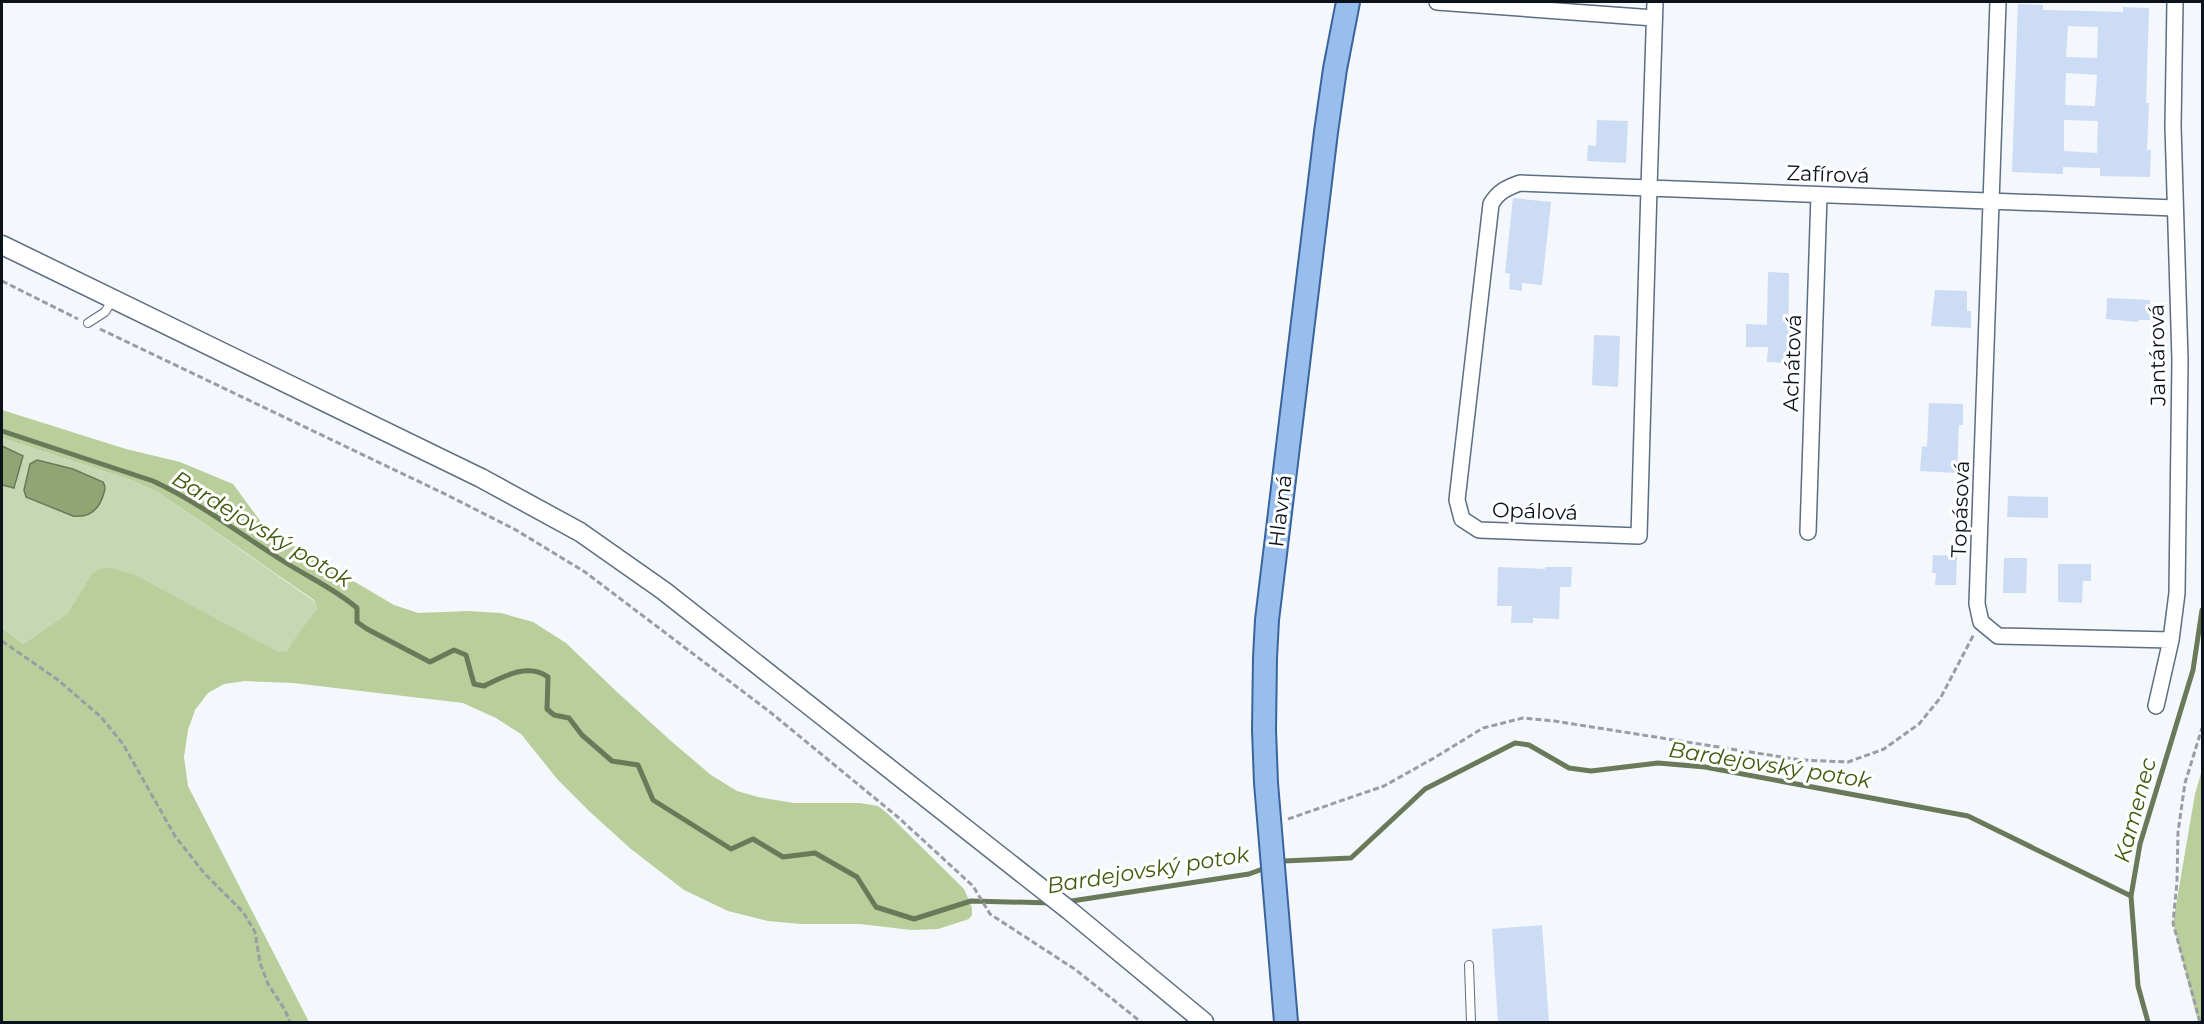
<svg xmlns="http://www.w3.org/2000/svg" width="2204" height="1024" viewBox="0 0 2204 1024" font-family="Montserrat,sans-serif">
	<rect width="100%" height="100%" fill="#f4f7fc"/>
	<path fill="#c7d6b3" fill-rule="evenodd" d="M 2,438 L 134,481 L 161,494 L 314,601 L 317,609 L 314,616 L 285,652 L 278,652 L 91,575 L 67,614 L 23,644 L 2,628 L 2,485 L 11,488 L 16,486 L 21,454 L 2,446 ZM 44,461 L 73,469 L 103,482 L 73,516 L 26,497 Z"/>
	<path fill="#b9ce9b" d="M 2,410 L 126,449 L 180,462 L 233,484 L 267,530 L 394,605 L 418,613 L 468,611 L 501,613 L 533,622 L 566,643 L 617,692 L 671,741 L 711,775 L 737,791 L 758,797 L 794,803 L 860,803 L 878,806 L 887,813 L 964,889 L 972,908 L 972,915 L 969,919 L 938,929 L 911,930 L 860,924 L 801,924 L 768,921 L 728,911 L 684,890 L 631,849 L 589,811 L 558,780 L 521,734 L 496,718 L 463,703 L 293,683 L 245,681 L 224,684 L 208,693 L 195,710 L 188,730 L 184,757 L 188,786 L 309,1022 L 2,1022 L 2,628 L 23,644 L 67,614 L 91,575 L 100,569 L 111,568 L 135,575 L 278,652 L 286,651 L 317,609 L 314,600 L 161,494 L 134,481 L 2,438 Z
		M 2202,770 L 2202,1022 L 2198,1022 L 2173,923 L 2195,794 Z"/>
	<path fill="#91a574" stroke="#697959" stroke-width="1.5" d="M 2,446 L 23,456 L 14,488 L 2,485 Z
		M 37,460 L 73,469 L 103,482 C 106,487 105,490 103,496 C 98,511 89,518 73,516 L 26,497 L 24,490 L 30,464 Z"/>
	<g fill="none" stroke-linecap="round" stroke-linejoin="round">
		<path stroke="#697959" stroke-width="5" d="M 2,431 L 153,481 C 200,503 240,534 283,561 C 308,577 335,589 357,608 L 357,622 L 367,629 L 430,662 L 454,650 L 466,655 L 474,684 L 484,686 C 502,677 529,662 548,677 L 547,709 L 554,715 L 569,718 L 582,735 L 612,761 L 638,765 L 653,800 L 731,849 L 753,839 L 783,857 L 815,853 L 857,877 L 876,907 L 914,919 L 971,901 L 1052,903
			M 1279,863 L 1284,861 L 1351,858 L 1425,789 L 1515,743 L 1529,745 L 1569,768 L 1591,771 L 1658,763 L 1705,767 L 1968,816 L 2131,896
			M 1065,902 L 1249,874 L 1268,867
			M 2148,1022 L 2138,986 L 2131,896 L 2140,844 L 2193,670 L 2202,610"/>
	</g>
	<path fill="#cbdcf4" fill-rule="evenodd" d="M 2018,4 L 2043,5 L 2043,10 L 2089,11 L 2123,12 L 2123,7 L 2149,8 L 2146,103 L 2149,103 L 2147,150 L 2151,150 L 2150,177 L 2100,176 L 2100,168 L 2091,168 L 2063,167 L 2063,174 L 2012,172 ZM 2068,26 L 2098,27 L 2097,58 L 2066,57 ZM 2066,73 L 2097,75 L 2095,106 L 2065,105 ZM 2064,120 L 2098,121 L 2097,153 L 2064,151 Z
		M 1597,120 L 1628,121 L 1626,163 L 1587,161 L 1588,145 L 1596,146 Z
		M 1513,198 L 1551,202 L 1542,285 L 1522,283 L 1522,291 L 1509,289 L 1510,274 L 1505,273 Z
		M 1768,272 L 1789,273 L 1788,363 L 1767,362 L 1768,347 L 1746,347 L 1746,324 L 1767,325 Z
		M 1935,290 L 1967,291 L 1967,311 L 1971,311 L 1971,328 L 1931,326 Z
		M 2107,298 L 2150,300 L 2150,320 L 2138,320 L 2138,322 L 2106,319 Z
		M 1594,335 L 1620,336 L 1618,387 L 1592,385 Z
		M 1929,403 L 1963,404 L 1963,425 L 1959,425 L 1957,473 L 1920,471 L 1922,446 L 1927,447 Z
		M 2008,496 L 2048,497 L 2048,518 L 2007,517 Z
		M 1933,555 L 1957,556 L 1956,585 L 1935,585 L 1936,573 L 1932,573 Z
		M 2004,558 L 2027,558 L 2026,593 L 2003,593 Z
		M 2058,564 L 2091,564 L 2091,581 L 2083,581 L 2082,603 L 2058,602 Z
		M 1498,567 L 1545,569 L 1545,567 L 1572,567 L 1571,587 L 1560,587 L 1559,619 L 1533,618 L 1533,623 L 1511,623 L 1512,606 L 1497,606 Z
		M 1542,925 L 1549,1023 L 1498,1023 L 1492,929 Z"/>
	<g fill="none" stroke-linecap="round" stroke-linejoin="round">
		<defs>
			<path id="service" d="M 88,323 L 105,312 L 113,299
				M 1469,965 L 1471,1022"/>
			<path id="minor" d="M 1437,2 L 1654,18
				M 1655,2 L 1649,188 L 2175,208
				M 1998,2 L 1977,604 L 1981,622 L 1998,636 L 2171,640
				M 1520,183 L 1649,188 L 1639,536 L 1479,530 L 1462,519 L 1457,500 L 1491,204 C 1498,192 1506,188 1520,183 Z
				M 1808,532 L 1819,195
				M 2156,706 L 2171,640 L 2177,593 L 2180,360 L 2173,126 L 2175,2"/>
			<path id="tertiary" d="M 2,245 L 481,478 L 580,532 L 664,591 L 1070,911 L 1204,1022"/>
			<path id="primary" d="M 1286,1022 L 1266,783 L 1264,730 L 1265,658 L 1267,620 L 1326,132 L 1335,69 L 1348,2"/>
		</defs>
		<use href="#service" stroke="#5d6d82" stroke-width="10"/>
		<use href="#minor" stroke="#5d6d82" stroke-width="18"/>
		<use href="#tertiary" stroke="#5d6d82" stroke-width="21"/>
		<use href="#primary" stroke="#3a659c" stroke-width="26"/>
		<path stroke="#9a9ea4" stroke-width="3" stroke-dasharray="6 3" stroke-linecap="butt" d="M 2,281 L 78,319
			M 100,329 L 447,495 L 516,530 L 585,572 L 770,712 L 899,818 L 973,886 L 990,914 L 1076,970 L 1141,1022
			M 2,641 L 58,680 L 101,717 L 123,744 L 175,836 L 204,873 L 243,912 L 255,932 L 260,963 L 268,984 L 285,1010 L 290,1022
			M 1288,819 L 1384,786 L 1434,758 L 1483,728 L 1523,718 L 1554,721 L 1801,760 L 1848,762 L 1884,749 L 1919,724 L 1941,697 L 1974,634
			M 2200,1022 L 2173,923 L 2177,882 L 2178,832 L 2185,783 L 2202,728"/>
		<use href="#service" stroke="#fff" stroke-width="8"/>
		<use href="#minor" stroke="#fff" stroke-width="15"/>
		<use href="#tertiary" stroke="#fff" stroke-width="18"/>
		<use href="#primary" stroke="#98beee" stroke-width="22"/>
	</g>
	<g text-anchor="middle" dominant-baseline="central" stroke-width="6" stroke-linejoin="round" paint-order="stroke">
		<g font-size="21" fill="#0c121a" stroke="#fff">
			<text transform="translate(1828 174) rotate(2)">Zafírová</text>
			<text transform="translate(2157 355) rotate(-91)">Jantárová</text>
			<text transform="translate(1792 363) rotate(-88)">Achátová</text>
			<text transform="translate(1960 509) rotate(-88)">Topásová</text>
			<text transform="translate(1280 511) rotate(-83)">Hlavná</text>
			<text transform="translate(1535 511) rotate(2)">Opálová</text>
		</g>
		<g font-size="22" font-style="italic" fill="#425a0e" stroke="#fff">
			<text transform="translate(262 529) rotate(31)">Bardejovský potok</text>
			<text transform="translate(1770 765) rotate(9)">Bardejovský potok</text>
			<text transform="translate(2135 810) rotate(-75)">Kamenec</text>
			<text transform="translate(1148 870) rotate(-9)">Bardejovský potok</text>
		</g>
	</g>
	<rect width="2204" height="1024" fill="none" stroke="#0c121a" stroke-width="6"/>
</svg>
